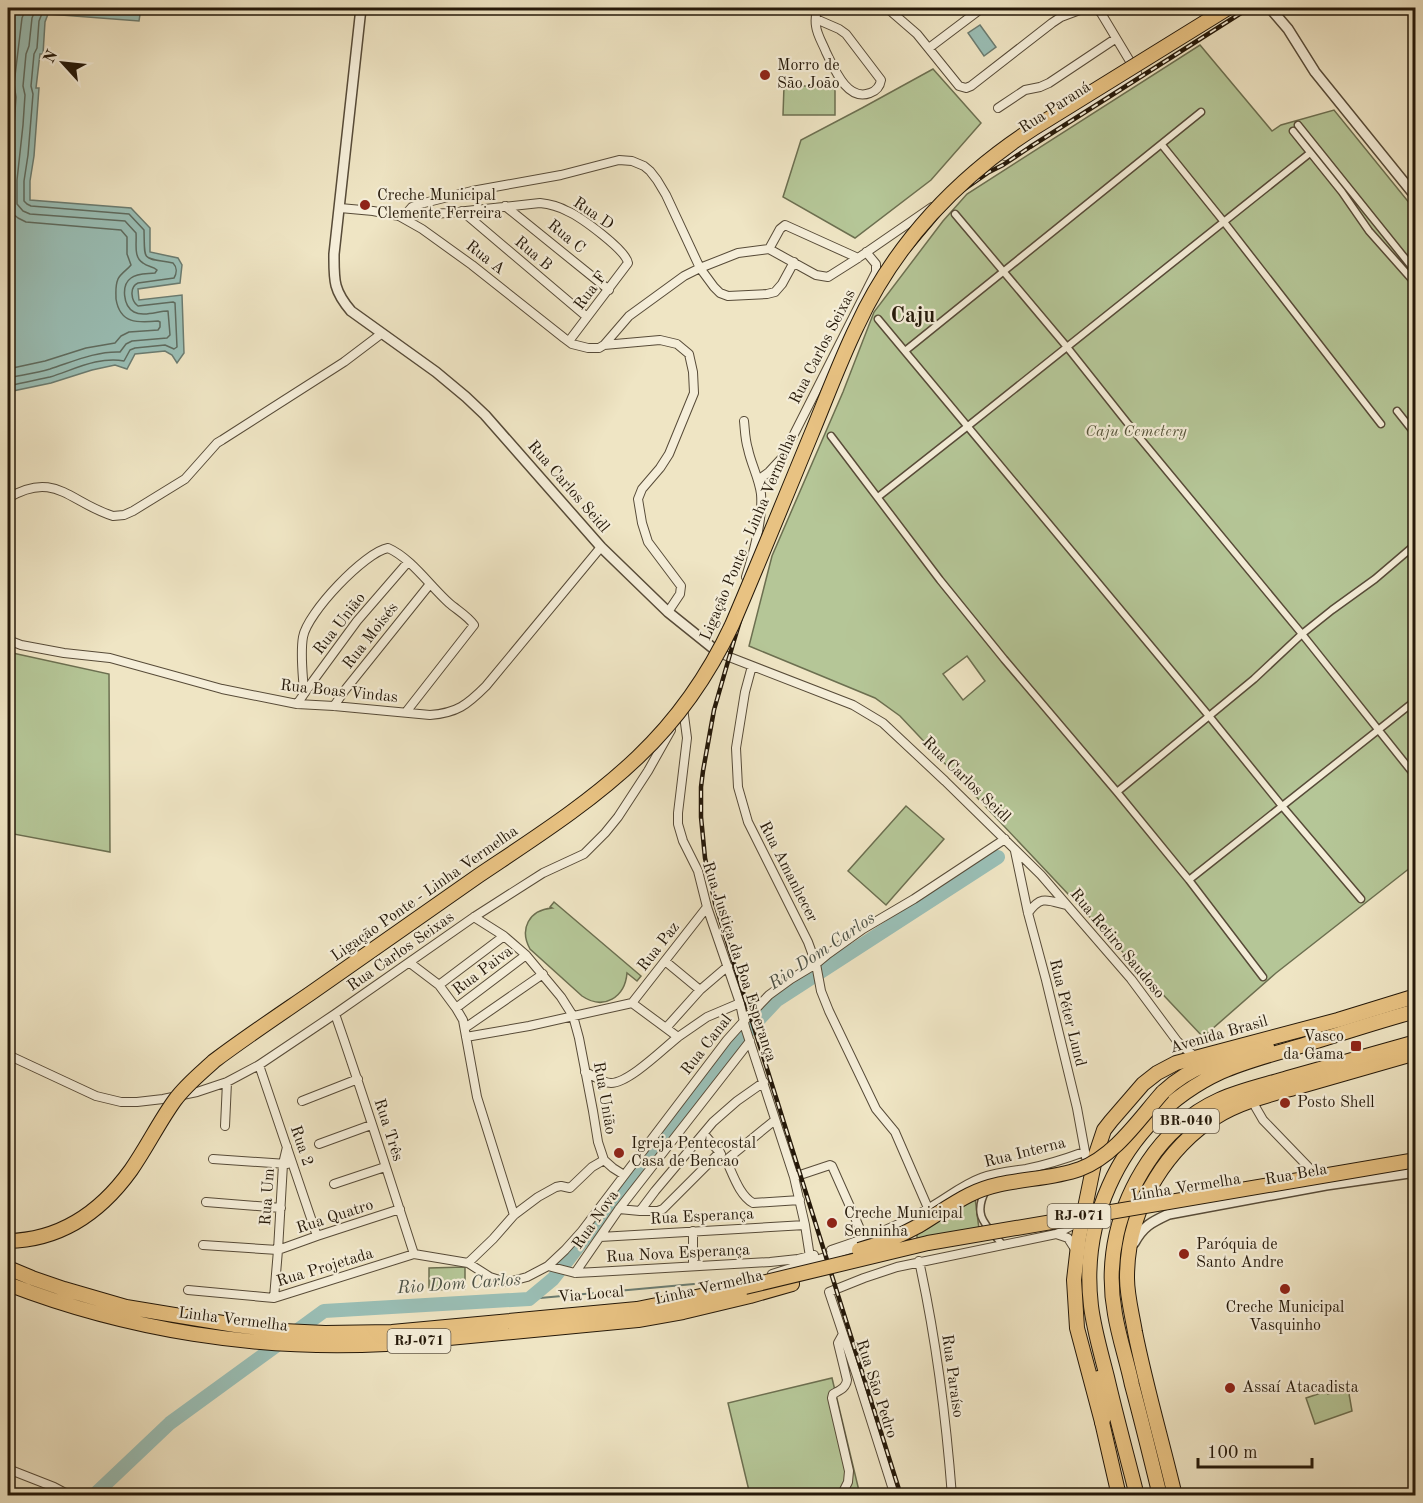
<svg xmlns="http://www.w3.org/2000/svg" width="1423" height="1503" viewBox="0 0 1423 1503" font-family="'Old Standard TT',serif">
	<rect width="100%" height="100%" fill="#efe5c4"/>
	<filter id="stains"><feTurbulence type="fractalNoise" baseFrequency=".00333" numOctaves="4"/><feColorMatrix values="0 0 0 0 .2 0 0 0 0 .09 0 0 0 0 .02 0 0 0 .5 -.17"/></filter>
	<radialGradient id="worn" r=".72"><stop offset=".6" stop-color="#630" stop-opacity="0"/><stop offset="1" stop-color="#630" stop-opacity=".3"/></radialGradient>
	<path fill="#b5c697" stroke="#6c6f50" stroke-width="1.5" fill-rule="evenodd" d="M 1200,45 L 1272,131 L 1281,125 L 1334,110 L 1415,210 L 1415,864 L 1276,973 L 1203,1037 L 900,716 L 875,698 L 749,646 L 772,556 L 843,392 L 874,312 L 943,221 L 967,194 ZM 967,656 L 985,681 L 963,700 L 943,674 Z
		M 933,69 L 981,123 L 931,180 L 855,238 L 783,197 L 801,140 L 862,108 Z
		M 784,86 L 835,86 L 835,115 L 783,115 Z
		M 8,652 L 109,674 L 110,852 L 8,833 Z
		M 906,806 L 944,839 L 886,905 L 848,871 Z
		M 554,902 L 641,976 L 637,981 L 627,973 C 625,997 604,1011 582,996 L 530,949 C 519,929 529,910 552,908 L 550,907 Z
		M 975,1198 L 979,1229 L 917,1239 L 917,1233 Z
		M 465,1267 L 465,1289 L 429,1290 L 429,1268 Z
		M 832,1378 L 860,1495 L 750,1495 L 728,1403 Z
		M 1348,1388 L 1352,1411 L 1315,1424 L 1306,1398 L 1327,1391 L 1328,1394 Z"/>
	<path fill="#9abfb6" stroke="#6b7c71" stroke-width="1.5" d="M 8,8 L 141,8 L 139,21 L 48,14 L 45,22 L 43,54 L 40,54 L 36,88 L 39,88 L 34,156 L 30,181 L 30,200 L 131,208 L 150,228 L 150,252 L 178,258 L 182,265 L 180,283 L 138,289 L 139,300 L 182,295 L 184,353 L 177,363 L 172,355 L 165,351 L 135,354 L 127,369 L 115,365 L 92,370 L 51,383 L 8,392 Z
		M 980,25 L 996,47 L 984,56 L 968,33 Z"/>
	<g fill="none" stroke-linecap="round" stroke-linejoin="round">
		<path stroke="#5f6c60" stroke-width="1.5" d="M 8,369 L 45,361 L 86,348 L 115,343 L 121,336 L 129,332 L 158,330 L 160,327 L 160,322 L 158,321 C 138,323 120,324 116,299 C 116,292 115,286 118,279 C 121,273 127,270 131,265 L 127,254 L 127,237 L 121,230 L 26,222 L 18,218 L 12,213 L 9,207 L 8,199 L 8,178 L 12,154 L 16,97 L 14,84 L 22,18 L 26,8
			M 8,378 C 22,375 36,373 50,369 C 72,362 96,351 120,352 L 126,344 L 132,341 L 167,338 L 170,335 L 168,311 C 158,311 143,317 134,312 C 123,306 121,285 131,278 C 137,273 147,274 155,273 L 157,270 C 153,266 148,267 143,263 C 133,257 137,243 136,233 L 125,221 L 30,214 L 23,211 L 17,204 L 17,180 L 23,125 L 25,95 L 23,86 L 26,54 L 29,46 L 32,18 L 36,8
			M 8,386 C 21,383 36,380 50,377 C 73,370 99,356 124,361 L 130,350 L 135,348 L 165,345 L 174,349 L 177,347 L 175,303 L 173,302 L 138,306 C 131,301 129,287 138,283 L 174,278 C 177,273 177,267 173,263 C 141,257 145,263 144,230 L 129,214 L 31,206 L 27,204 L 24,201 L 24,181 L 28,155 L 33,94 L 31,86 L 34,54 L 37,48 L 39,21 L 43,11 L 49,8 L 131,14 L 134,12 L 135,8"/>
		<path stroke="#6b7c71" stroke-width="2" d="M 529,1299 L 694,1284"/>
		<path stroke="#9abfb6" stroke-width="14" d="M 93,1496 L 170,1423 L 324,1311 L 529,1299 L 553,1279 L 734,1046 L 777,1000 L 998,857"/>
		<defs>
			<path id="pedestrian" d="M 1298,125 L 1416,272
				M 1293,131 L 1342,192 L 1369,231 L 1416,284
				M 1162,145 L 1224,222 L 1381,424
				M 955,214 L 1067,347 L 1129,425 L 1302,634 L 1416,777
				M 878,319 L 1209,716 L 1282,806 L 1361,899
				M 905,351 L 1201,112
				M 1397,411 L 1416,435
				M 831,436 L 940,580 L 1004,659 L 1117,792 L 1189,880 L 1263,977
				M 878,497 L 968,426 L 1310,153
				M 1117,792 L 1254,679 L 1302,634 L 1332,610 L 1375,579 L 1416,544
				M 1189,880 L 1416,700
				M 986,1190 C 972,1216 986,1225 1002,1244"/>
			<path id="minor" d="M 887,8 L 917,34 L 959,86 L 966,88 L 971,86 L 1052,23 L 1061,17 L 1085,8
				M 816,19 L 839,29 L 846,34 L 881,80 C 880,86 876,91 870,93 C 847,102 834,68 826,52 C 823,44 817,35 816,26 C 815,20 816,13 817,8
				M 929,48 L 982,8
				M 998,108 L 1025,90 L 1040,87 L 1049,83 L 1115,39
				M 1005,156 L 1137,73 L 1101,13 L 1096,8
				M 505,206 L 609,290
				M 340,208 L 373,211 L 399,216 L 422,229 L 472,265 L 564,338 L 572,344 L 588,348 L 599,348 L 604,345 L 660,340 L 677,344 L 689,354 L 693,372 L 694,393 L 669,454 L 660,468 L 642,489 L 638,499 L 642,523 L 648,542 L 681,586 L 680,594 L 668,612
				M 462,211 L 587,317
				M 405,215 L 412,207 L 420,204 L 472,191 L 561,175 L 619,160 L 632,161 L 644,166 L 650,171 L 657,180 L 666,195 L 700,268 L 714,287 L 720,293 L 728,296 L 767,294 L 775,292 L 782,284 L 794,262
				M 404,216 L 447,213 L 540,203 C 549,204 558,206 567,211 C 581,217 626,250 628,263 L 569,341
				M 769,249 L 780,229 L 785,225 L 858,258
				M 604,345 L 629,316 L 684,276 L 700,268 L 738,253 L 769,249 L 816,275 L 828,277 L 858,258 L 932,207
				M 744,421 C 745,430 745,440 748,449 C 751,464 759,478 761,494 C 763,518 753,555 746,577
				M 758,480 L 769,472 L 782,458 L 876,272 L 876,264 L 866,252
				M 8,498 C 55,470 69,502 113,516 L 124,515 L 133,511 L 185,479 L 217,443 L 222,440 L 344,362 L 381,334
				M 8,640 L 21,645 L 64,653 L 110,658 L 222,689 L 297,704 L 334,706 L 430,715 C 457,713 467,705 486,686 L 601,547
				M 719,653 L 853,705 L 883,723 L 945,781 L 1041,875 L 1131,979 L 1177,1041 L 1188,1051 L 1196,1057
				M 752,666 L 745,692 L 736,748 L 738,787 L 748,822 L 808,942 L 816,964 L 821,991 L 829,1011 L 876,1109 L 895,1132 L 928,1208
				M 304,693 C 303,675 300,654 303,637 C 307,613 365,552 388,548 C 411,558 430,586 449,603 C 457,610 468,616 474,625 L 406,712
				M 297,704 L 313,681 L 357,621 L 408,562
				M 334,706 L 345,690 L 430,584
				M 683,708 L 687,738 L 678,813 L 678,824 L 683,841 L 698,871 L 707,907 L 740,1003 L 745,1027 L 794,1177 L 805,1225 L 810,1257
				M 1015,851 L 1028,913 L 1046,980 L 1077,1108 L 1088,1168
				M 1028,913 C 1041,895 1047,900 1066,905
				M 474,917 L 504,936 L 526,955 L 561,997 L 573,1016 L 579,1038 L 593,1111 L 598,1142 L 604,1160 L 613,1168 L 624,1175
				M 665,961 L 700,990
				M 410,963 L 439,985 L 456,1008 L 463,1020 L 477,1097 L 514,1215
				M 439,985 L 504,936
				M 632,1003 L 678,1037 L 707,1017 L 740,1003
				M 632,1003 L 707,907
				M 456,1008 L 526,955
				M 335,1014 C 363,1094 388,1174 414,1254
				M 465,1028 L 543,974
				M 666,1028 L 700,990 L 728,966
				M 466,1037 L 529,1026 L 632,1003
				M 8,1055 L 96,1096 L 121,1102 L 137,1102 L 163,1099 L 197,1092 L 227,1082 L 259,1065 L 335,1014 L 474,917 L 543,873 L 584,854 L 605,833 L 618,817 L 648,771 L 671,730
				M 259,1065 L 317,1236
				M 585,1072 C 593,1075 602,1083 611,1083 C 629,1083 664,1048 678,1037
				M 302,1101 L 358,1079
				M 1252,1101 L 1263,1120 L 1318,1177
				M 775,1120 L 726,1160 C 733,1174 739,1195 753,1203 L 800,1200
				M 225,1126 L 227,1082
				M 704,1134 L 721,1154
				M 319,1144 L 371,1125
				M 213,1159 L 287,1164
				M 794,1177 L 830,1165 L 832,1166 L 864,1238
				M 334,1184 L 385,1167
				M 206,1202 L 281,1208
				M 619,1209 L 640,1211 L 655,1191 L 713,1122 L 737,1101 L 764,1082
				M 640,1211 L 658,1211 L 663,1209 L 720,1152
				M 1056,1234 L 1068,1238 L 1075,1249
				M 600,1237 L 805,1225
				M 203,1245 L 278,1250 L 317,1236 L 400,1209
				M 831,1250 C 865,1239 899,1226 929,1208 C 947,1198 962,1185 981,1178 C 996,1172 1011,1171 1026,1169 C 1046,1165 1065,1159 1084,1152
				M 919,1261 C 936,1338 946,1417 952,1496
				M 468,1263 L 493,1239 L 514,1215 L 538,1197 L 556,1187 L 561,1186 L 570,1188 L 592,1167 L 604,1160
				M 548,1266 L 575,1273 L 595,1272 L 770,1262 L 798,1259 L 814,1255
				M 693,1266 L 693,1231
				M 575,1273 L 619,1209 L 750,1041
				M 772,1274 L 860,1246
				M 188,1290 L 274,1298 L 414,1254 L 468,1263 L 490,1277 L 506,1282 L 512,1281 L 527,1277 L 548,1266 L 565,1250 L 582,1231 L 727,1040 L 744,1021 L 769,995 L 791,979 L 816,964 L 828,954 L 863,929 L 914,899 L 1005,839
				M 274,1298 L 278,1250 L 283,1164 L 287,1147
				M 8,1469 L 54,1487 L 71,1496
				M 841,1496 L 848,1482 L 849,1471 L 832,1398 L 833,1394 C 840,1390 846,1388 847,1380 L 838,1343 L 843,1334
				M 895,1496 L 856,1373 L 829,1292 L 864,1278 L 897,1267 L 1056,1234 L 1071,1226 L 1077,1220"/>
			<path id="tertiary" d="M 361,8 L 334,254 C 334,280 333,290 351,311 L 436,372 L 466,397 L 485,415 L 601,547 L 668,612 L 719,653
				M 1270,8 L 1288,29 L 1315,72 L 1416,197
				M 1134,1243 C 1143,1226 1152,1222 1169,1214 L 1326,1185 L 1416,1172"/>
			<path id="trunk" d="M 1119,1496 L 1102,1422 L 1077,1328 L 1074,1280 L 1079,1237 L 1096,1154 L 1104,1130 L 1111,1121 L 1143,1084 L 1157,1073 L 1176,1063 L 1338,1020 L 1416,996
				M 1175,1496 C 1162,1441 1146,1387 1135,1332 C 1132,1314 1127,1296 1127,1278 C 1127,1242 1137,1208 1156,1178 C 1170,1155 1192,1131 1216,1117 C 1241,1101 1273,1094 1301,1086 C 1339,1075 1377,1064 1416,1053"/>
			<path id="motorway" d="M 1163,1092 C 1194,1063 1227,1057 1267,1047
				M 8,1268 L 32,1278 L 64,1289 L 126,1307 L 235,1325 L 283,1331 L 325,1333 L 392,1332 L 637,1309 L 745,1287
				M 8,1284 C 127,1330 258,1351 386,1344 L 638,1320 L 683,1312 L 750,1296 L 792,1284
				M 1098,1378 L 1105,1414 L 1102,1422
				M 1137,1496 C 1127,1456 1116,1416 1107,1377 C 1101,1353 1094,1330 1091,1306 C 1086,1264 1092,1224 1109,1186 C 1131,1136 1171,1095 1221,1072 C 1248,1060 1278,1053 1307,1044 C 1343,1033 1379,1021 1416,1011
				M 1160,1496 C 1151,1459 1142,1422 1132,1385 C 1127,1361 1119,1338 1115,1314 C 1105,1260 1118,1207 1148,1162 C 1165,1136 1190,1113 1219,1100 C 1241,1090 1265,1085 1288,1078 C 1331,1066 1373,1054 1416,1042"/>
		</defs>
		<use href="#pedestrian" stroke="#574b38" stroke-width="9"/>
		<use href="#minor" stroke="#574b38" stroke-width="10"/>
		<use href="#tertiary" stroke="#574b38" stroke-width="12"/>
		<use href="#trunk" stroke="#241809" stroke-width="16"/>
		<use href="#motorway" stroke="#241809" stroke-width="16"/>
		<use href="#pedestrian" stroke="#f5eed9" stroke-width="6"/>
		<use href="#minor" stroke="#f5eed9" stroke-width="8"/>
		<use href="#tertiary" stroke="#f5eed9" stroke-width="9"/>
		<use href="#trunk" stroke="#e8c282" stroke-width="14"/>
		<use href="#motorway" stroke="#e8c282" stroke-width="14"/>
		<defs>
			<path id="rail" d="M 901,1496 L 715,903 L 705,858 L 701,817 L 701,787 L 703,771 L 714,710 L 733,644 L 768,528 L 784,489 L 817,422 L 846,358 L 849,346 L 870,304 L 890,270 L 897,264 L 940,213 L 959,193 L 989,172 L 1003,165 L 1030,147 L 1249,8"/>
		</defs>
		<use href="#rail" stroke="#241809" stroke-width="4.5"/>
		<use href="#rail" stroke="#f5eed9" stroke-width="2" stroke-dasharray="7" stroke-linecap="butt"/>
		<defs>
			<path id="motorway-bridge" d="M 8,1241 C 61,1240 100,1213 131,1170 C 147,1147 159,1122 175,1100 C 186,1085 201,1073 214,1061 C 246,1037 279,1015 311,993 C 367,954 423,915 478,876 C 533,839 590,803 638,757 C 678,719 709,674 732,625 C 759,562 785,498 811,435 C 826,399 840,361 857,326 C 895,243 959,176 1034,128 L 1228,8
				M 859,1250 C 880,1244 900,1236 918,1226 C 935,1216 951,1204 969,1195 C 1004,1177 1044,1182 1080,1169 C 1115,1156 1139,1119 1163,1092
				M 745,1287 L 928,1243 L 1416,1160"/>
		</defs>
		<use href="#motorway-bridge" stroke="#241809" stroke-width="16" stroke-linecap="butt"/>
		<use href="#motorway-bridge" stroke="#e8c282" stroke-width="14"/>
	</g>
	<g fill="#8f2418" stroke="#f5eed9" stroke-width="2">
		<circle cx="765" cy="75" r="6"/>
		<circle cx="365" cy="205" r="6"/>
		<rect x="1350" y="1040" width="12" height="12" rx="3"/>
		<circle cx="1285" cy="1103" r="6"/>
		<circle cx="619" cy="1153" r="6"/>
		<circle cx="832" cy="1223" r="6"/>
		<circle cx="1184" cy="1254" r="6"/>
		<circle cx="1285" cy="1289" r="6"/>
		<circle cx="1230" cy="1388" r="6"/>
	</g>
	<g text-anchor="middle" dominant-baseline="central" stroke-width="4.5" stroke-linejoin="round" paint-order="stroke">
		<g fill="#f5eed9" stroke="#635847" stroke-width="1.5">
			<rect x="1153" y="1109" width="66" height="24" rx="4.5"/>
			<rect x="1047.5" y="1204" width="63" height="24" rx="4.5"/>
			<rect x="387.5" y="1329" width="63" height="24" rx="4.5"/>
		</g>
		<g font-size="15" font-weight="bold" fill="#241809">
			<text x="1186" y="1121">BR-040</text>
			<text x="1079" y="1216">RJ-071</text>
			<text x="419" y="1341">RJ-071</text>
		</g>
		<g font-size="16" fill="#241809" stroke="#f5eed9" text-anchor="start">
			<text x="777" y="66">Morro de<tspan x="777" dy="18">São João</tspan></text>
			<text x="377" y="196">Creche Municipal<tspan x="377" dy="18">Clemente Ferreira</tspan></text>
			<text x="1344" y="1037" text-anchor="end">Vasco<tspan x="1344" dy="18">da Gama</tspan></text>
			<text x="1297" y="1103">Posto Shell</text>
			<text x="631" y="1144">Igreja Pentecostal<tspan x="631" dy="18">Casa de Bencao</tspan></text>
			<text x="844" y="1214">Creche Municipal<tspan x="844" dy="18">Senninha</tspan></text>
			<text x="1196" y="1245">Paróquia de<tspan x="1196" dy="18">Santo Andre</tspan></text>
			<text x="1285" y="1308" text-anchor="middle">Creche Municipal<tspan x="1285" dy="18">Vasquinho</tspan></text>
			<text x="1242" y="1388">Assaí Atacadista</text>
		</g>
		<g font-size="16" fill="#241809" stroke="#f5eed9">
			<text transform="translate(1055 108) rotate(-33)">Rua Paraná</text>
			<text transform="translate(593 214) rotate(34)">Rua D</text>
			<text transform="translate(566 237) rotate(39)">Rua C</text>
			<text transform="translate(533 254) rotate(40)">Rua B</text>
			<text transform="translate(485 258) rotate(38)">Rua A</text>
			<text transform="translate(591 291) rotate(-53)">Rua F</text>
			<text transform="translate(823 347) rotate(-63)">Rua Carlos Seixas</text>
			<text transform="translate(568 487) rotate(49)">Rua Carlos Seidl</text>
			<text transform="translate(749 537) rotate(-67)">Ligação Ponte - Linha Vermelha</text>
			<text transform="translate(340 624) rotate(-52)">Rua União</text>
			<text transform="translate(371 636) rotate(-52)">Rua Moisés</text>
			<text transform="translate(339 692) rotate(6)">Rua Boas Vindas</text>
			<text transform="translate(966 780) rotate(44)">Rua Carlos Seidl</text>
			<text transform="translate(788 872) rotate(63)">Rua Amanhecer</text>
			<text transform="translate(425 894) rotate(-35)">Ligação Ponte - Linha Vermelha</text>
			<text transform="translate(1117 944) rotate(50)">Rua Retiro Saudoso</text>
			<text transform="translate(659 947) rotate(-52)">Rua Paz</text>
			<text transform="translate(401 952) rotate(-35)">Rua Carlos Seixas</text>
			<text transform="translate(739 962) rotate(72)">Rua Justiça da Boa Esperança</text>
			<text transform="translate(483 971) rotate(-37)">Rua Paiva</text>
			<text transform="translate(1067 1013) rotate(76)">Rua Péter Lund</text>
			<text transform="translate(1219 1035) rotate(-16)">Avenida Brasil</text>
			<text transform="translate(707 1045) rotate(-52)">Rua Canal</text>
			<text transform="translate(604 1098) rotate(80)">Rua União</text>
			<text transform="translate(388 1130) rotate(72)">Rua Três</text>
			<text transform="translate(301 1146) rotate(71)">Rua 2</text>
			<text transform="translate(1025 1153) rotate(-14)">Rua Interna</text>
			<text transform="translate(1296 1175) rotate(-10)">Rua Bela</text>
			<text transform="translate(1186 1188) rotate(-9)">Linha Vermelha</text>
			<text transform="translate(268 1197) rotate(-86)">Rua Um</text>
			<text transform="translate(335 1217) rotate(-18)">Rua Quatro</text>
			<text transform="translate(702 1217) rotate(-3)">Rua Esperança</text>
			<text transform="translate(596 1220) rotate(-55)">Rua Nova</text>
			<text transform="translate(678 1254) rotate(-3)">Rua Nova Esperança</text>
			<text transform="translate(325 1268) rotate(-17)">Rua Projetada</text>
			<text transform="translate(709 1288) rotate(-13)">Linha Vermelha</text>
			<text transform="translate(591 1295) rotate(-5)">Via Local</text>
			<text transform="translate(233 1320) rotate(7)">Linha Vermelha</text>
			<text transform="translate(952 1376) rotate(82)">Rua Paraíso</text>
			<text transform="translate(876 1389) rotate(72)">Rua São Pedro</text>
		</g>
		<g font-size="16" font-style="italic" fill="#57553b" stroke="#f5eed9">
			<text x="1136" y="432">Caju Cemetery</text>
		</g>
		<g font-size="18" font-style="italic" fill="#4d5246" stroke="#f5eed9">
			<text transform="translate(822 951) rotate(-34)">Rio Dom Carlos</text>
			<text transform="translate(459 1284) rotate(-4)">Rio Dom Carlos</text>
		</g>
		<g font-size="22" font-weight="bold" fill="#241809" stroke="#f5eed9">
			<text x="913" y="316">Caju</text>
		</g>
	</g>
	<rect width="1423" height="1503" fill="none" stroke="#efe5c4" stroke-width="30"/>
	<rect x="9" y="9" width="1405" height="1485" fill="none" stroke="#241809" stroke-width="3"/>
	<rect x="15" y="15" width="1393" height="1473" fill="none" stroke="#241809" stroke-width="1.5"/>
	<g transform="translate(63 63) rotate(297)" stroke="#f5eed9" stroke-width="4.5" paint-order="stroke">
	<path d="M0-4.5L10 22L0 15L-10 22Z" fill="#241809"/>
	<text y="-9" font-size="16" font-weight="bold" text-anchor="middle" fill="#241809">N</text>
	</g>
	<path d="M1198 1458v9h114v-9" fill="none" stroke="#241809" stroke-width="3"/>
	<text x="1207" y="1458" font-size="18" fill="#241809" stroke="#f5eed9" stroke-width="4.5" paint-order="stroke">100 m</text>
	<rect width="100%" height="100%" filter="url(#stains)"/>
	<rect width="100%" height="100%" fill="url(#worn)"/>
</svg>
